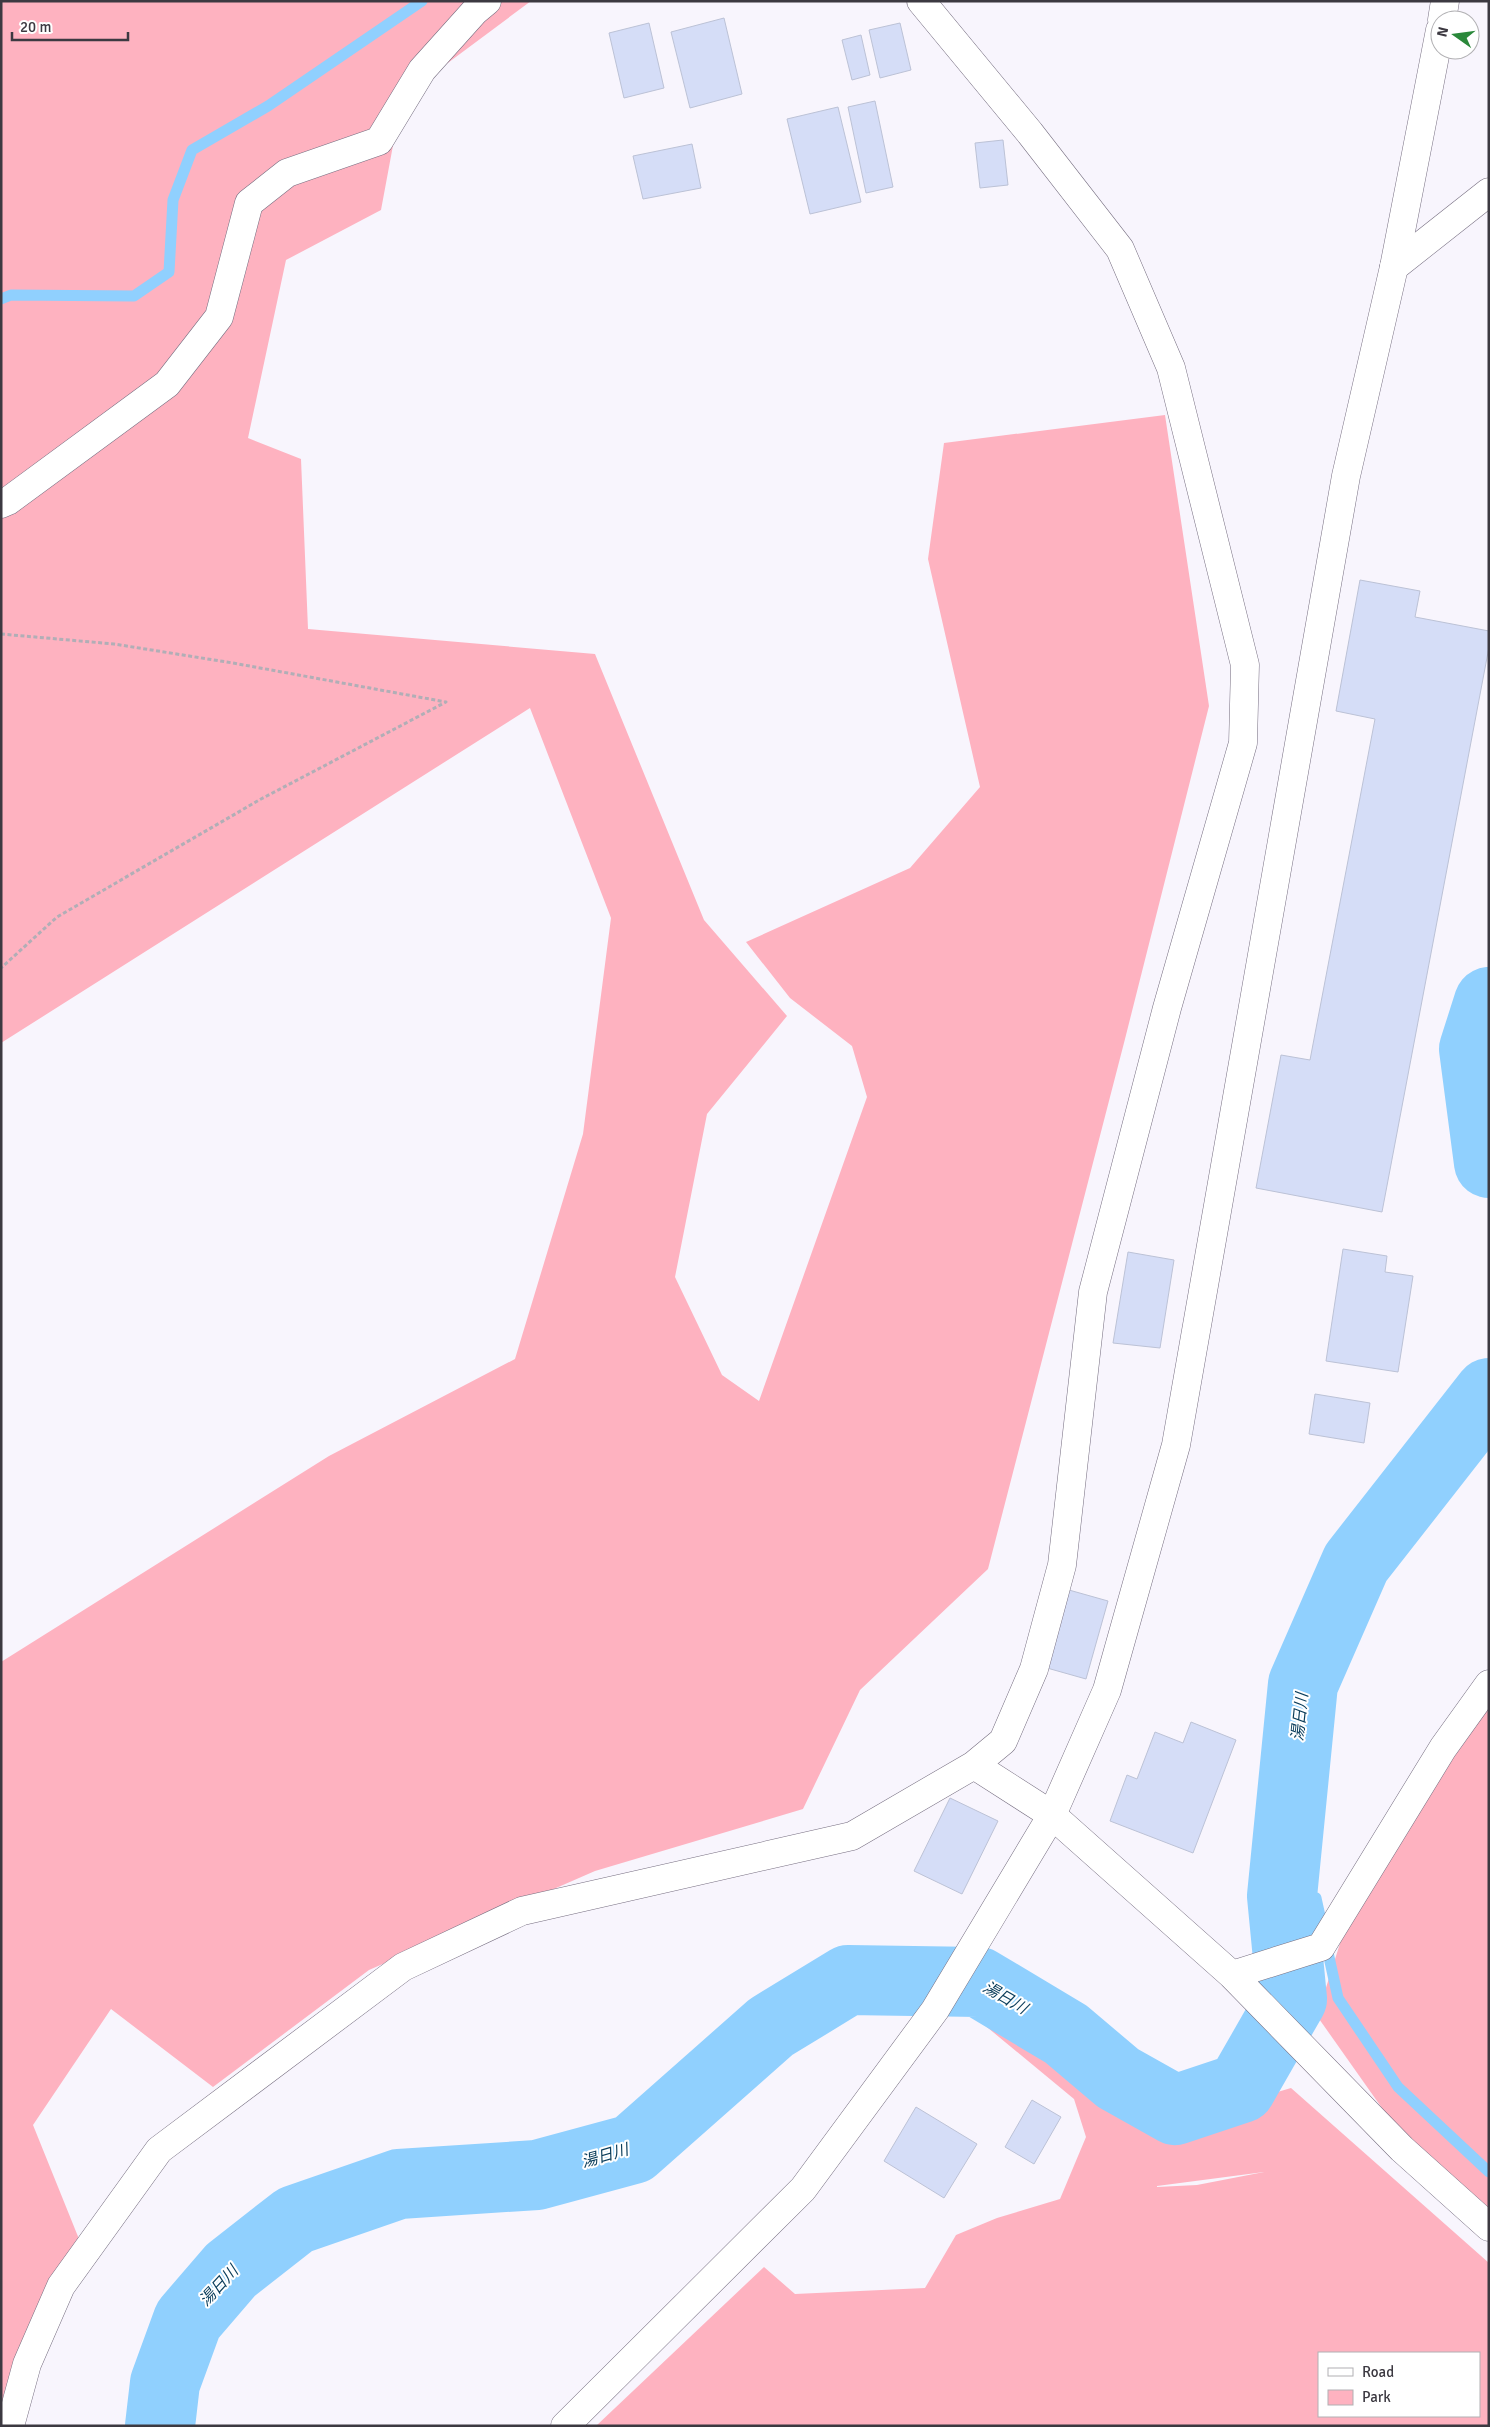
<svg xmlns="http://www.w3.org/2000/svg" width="1490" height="2427" viewBox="0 0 1490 2427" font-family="Signika,'Noto Sans JP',sans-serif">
	<rect width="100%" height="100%" fill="#f8f5fd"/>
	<path fill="#feb2c0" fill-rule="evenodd" d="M 1,1 L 531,1 L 402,97 L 381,210 L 286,260 L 248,438 L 301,459 L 308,629 L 595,654 L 704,920 L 787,1016 L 707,1114 L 675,1277 L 722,1375 L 759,1401 L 867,1097 L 852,1046 L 790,998 L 746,942 L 910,868 L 980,787 L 928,559 L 944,443 L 1165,415 L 1209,706 L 1125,1039 L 988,1569 L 860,1690 L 803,1809 L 595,1871 L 369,1970 L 213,2087 L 111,2009 L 33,2125 L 79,2239 L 1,2426 L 1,1662 L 329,1456 L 515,1359 L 583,1134 L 611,918 L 530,708 L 1,1043 Z
		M 1489,1684 L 1489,2220 L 1425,2169 L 1317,2016 L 1356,1893 Z
		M 982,2023 L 1019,2025 L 1181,2121 L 1291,2088 L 1489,2263 L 1489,2426 L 596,2426 L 764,2267 L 795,2294 L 925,2288 L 956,2235 L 997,2218 L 1060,2199 L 1086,2137 L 1074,2099 ZM 1264,2172 L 1197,2185 L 1157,2187 L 1157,2186 ZM 1319,2353 L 1479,2353 L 1479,2416 L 1319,2416 Z"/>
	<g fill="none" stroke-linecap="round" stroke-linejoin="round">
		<path stroke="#90d0fe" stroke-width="11" d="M 1,299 L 11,295 L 134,296 L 169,272 L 173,200 L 192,150 L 268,106 L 422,1
			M 1282,1896 L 1302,1895 L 1316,1898 L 1338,1998 L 1398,2087 L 1489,2172"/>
		<path stroke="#90d0fe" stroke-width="70" d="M 1489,1002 L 1474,1049 L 1489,1163
			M 160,2426 L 165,2383 L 188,2320 L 231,2270 L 295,2220 L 399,2184 L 537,2175 L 633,2149 L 771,2027 L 848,1980 L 979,1982 L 1066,2034 L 1118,2078 L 1175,2110 L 1241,2088 L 1292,1999 L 1282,1896 L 1303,1684 L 1356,1563 L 1489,1393"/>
	</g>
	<path fill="#d5ddf7" stroke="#bcc2d6" d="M 724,18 L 742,94 L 690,108 L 671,32 Z
		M 649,23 L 664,88 L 624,98 L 609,33 Z
		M 900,23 L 911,70 L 880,78 L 869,30 Z
		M 861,35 L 870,75 L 852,80 L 842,40 Z
		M 875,101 L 893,187 L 866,193 L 848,107 Z
		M 838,107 L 861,202 L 810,214 L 787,119 Z
		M 1003,140 L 1008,185 L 980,188 L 975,143 Z
		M 692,144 L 701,188 L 643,199 L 633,156 Z
		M 1360,580 L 1420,591 L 1415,617 L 1489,631 L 1489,647 L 1382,1212 L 1256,1188 L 1281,1055 L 1310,1060 L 1375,719 L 1336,711 Z
		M 1343,1249 L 1387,1256 L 1385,1272 L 1413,1276 L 1398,1372 L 1326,1361 Z
		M 1128,1252 L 1174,1260 L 1160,1348 L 1113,1343 Z
		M 1315,1394 L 1370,1403 L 1364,1443 L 1309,1434 Z
		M 1069,1590 L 1108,1601 L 1086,1679 L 1047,1668 Z
		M 1191,1722 L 1236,1740 L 1193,1853 L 1110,1821 L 1127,1775 L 1137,1779 L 1155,1732 L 1183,1743 Z
		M 950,1798 L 998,1821 L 962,1894 L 914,1871 Z
		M 1032,2100 L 1061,2117 L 1034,2164 L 1005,2147 Z
		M 916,2107 L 977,2144 L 944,2198 L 884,2161 Z"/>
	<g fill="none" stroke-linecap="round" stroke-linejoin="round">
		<defs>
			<path id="street" d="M 1394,267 L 1489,192
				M 1,504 L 8,501 L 167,384 L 219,317 L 249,203 L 287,173 L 379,141 L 422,70 L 475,11 L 487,1
				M 974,1765 L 1052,1815 L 1232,1975 L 1402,2149 L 1489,2227
				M 1232,1975 L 1321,1947 L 1443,1748 L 1489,1684
				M 10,2426 L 27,2364 L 61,2286 L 159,2150 L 403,1967 L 522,1911 L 852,1836 L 974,1765 L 1003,1741 L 1034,1669 L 1062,1565 L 1093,1292 L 1167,1008 L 1243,743 L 1245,665 L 1171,368 L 1120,249 L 1030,133 L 921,1"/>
			<path id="secondary" d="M 1442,20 L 1445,1
				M 565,2426 L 803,2189 L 935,2010 L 1052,1815 L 1107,1690 L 1176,1445 L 1346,476 L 1394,267 L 1440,30"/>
		</defs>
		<use href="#street" stroke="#766e80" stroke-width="29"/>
		<use href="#secondary" stroke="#766e80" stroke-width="29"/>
		<path stroke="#b1aeb6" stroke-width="3" stroke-dasharray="4 2.5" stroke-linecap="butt" d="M 1,634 L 114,644 L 233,663 L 446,702 L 261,799 L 57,917 L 1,968"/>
		<use href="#street" stroke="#fff" stroke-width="28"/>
		<use href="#secondary" stroke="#fff" stroke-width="28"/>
	</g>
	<g text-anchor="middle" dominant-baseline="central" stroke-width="4" stroke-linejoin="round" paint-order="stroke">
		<g font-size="16" font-style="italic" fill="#093c5a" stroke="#fff">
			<text transform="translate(1300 1717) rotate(-84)">湯日川</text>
			<text transform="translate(1005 1998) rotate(30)">湯日川</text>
			<text transform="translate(605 2156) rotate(-16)">湯日川</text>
			<text transform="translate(219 2286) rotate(-47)">湯日川</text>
		</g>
	</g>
	<rect width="1490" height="2427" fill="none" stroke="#3c3941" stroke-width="5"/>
	<rect x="1318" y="2352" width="162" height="65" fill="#ffffff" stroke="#b1b0b3"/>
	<rect x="1328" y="2368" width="25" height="8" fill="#ffffff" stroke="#b1b0b3"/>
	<text x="1362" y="2377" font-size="15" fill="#3c3941">Road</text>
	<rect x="1328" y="2390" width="25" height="15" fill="#feb2c0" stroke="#b1b0b3"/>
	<text x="1362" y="2402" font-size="15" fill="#3c3941">Park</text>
	<g transform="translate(1455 35) rotate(284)"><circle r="24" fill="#ffffff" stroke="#b1b0b3"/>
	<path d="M0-4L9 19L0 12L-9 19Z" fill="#2a883a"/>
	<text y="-8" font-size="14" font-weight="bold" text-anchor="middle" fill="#3c3941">N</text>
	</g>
	<path d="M12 32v8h116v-8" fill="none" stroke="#3c3941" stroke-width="2.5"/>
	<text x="20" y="32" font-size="15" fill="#3c3941" stroke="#ffffff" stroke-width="4" paint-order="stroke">20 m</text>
</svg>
